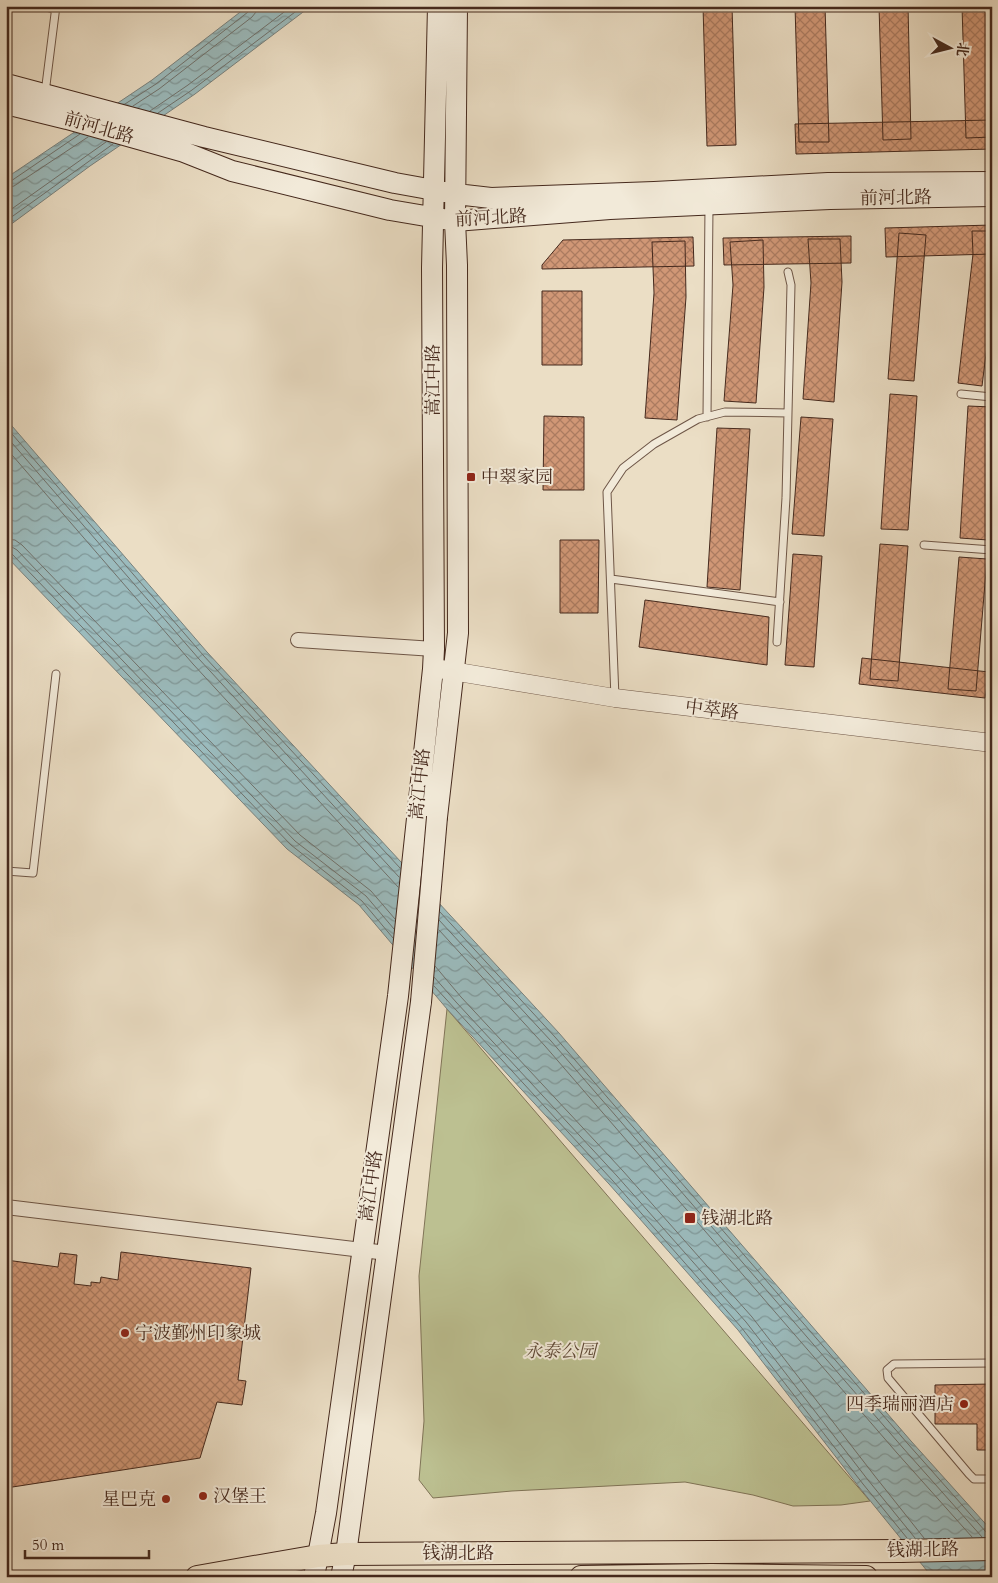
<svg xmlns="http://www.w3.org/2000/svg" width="998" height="1583" viewBox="0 0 998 1583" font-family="Cardo,'Noto Serif SC',serif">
	<defs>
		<pattern id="water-waves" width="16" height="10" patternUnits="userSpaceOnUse" patternTransform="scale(1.25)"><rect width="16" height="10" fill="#9bbbbd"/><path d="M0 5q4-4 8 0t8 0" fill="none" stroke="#809899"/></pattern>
		<pattern id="building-cross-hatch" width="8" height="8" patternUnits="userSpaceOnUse" patternTransform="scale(1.25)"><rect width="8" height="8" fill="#d09776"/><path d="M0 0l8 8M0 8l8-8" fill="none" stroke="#ab7b60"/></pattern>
	</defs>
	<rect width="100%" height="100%" fill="#ebdec5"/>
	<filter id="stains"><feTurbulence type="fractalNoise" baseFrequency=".004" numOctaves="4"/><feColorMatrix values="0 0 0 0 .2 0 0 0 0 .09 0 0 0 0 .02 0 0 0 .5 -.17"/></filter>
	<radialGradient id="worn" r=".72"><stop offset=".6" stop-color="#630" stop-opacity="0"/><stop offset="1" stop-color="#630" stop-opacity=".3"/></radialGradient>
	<path fill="#bcc091" stroke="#807457" d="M 447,1009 L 870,1501 L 841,1505 L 793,1506 L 753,1495 L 685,1482 L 512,1491 L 433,1498 L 419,1480 L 424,1421 L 419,1276 Z"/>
	<path fill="url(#water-waves)" stroke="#79817d" d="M 248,6 L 311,6 L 195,94 L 90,166 L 6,228 L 6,178 L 152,80 Z
		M 6,419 L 207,652 L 559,1033 L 911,1441 L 992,1531 L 992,1577 L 932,1577 L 859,1487 L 738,1330 L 609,1184 L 447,1009 L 359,905 L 287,849 L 6,556 Z"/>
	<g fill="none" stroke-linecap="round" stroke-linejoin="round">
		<path stroke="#70726d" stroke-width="1" d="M 125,104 L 156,84 L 248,12 L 250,6
			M 133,106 L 159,89 L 252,17 L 256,12 L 257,6
			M 150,111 L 188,85 L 292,6
			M 158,113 L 192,90 L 303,6
			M 6,182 L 11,181 L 80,134
			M 6,188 L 14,186 L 88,137
			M 6,213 L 106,142
			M 6,221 L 113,144
			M 6,427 L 203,655 L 400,868
			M 6,436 L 199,659 L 399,877
			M 6,448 L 193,664 L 398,887
			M 6,539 L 15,540 L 22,545 L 300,835 L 371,891 L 395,919
			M 6,546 L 12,547 L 17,550 L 295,841 L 366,896 L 394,929
			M 6,553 L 12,554 L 291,845 L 362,901 L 393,938
			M 440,912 L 555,1037 L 908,1444 L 986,1532 L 992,1534
			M 439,920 L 551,1041 L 903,1448 L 982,1537
			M 439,930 L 545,1046 L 897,1453 L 972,1537
			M 435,966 L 461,997 L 623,1171 L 752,1317 L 874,1475 L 924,1538
			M 434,977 L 456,1002 L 617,1176 L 746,1322 L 868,1480 L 915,1538
			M 434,986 L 613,1181 L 741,1327 L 863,1484 L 907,1538"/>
	</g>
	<path fill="url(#building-cross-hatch)" stroke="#45291d" d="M 703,6 L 732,6 L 736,145 L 707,146 Z
		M 795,6 L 825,6 L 829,142 L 799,142 Z
		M 879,6 L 908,6 L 911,139 L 883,140 Z
		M 962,6 L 991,6 L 992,137 L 966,138 Z
		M 992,120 L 992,149 L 796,154 L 795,124 Z
		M 992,225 L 992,254 L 886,257 L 885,228 Z
		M 972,231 L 992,231 L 992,305 L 982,386 L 958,383 L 973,254 Z
		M 899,233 L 926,235 L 914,381 L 888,379 Z
		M 851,236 L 851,263 L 724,265 L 723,238 Z
		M 693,237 L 694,266 L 542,269 L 542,265 L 563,240 Z
		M 808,239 L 840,239 L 842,282 L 834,402 L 803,399 L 811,283 Z
		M 763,240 L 764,287 L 756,403 L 724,401 L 733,285 L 730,242 Z
		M 685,241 L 686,297 L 677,420 L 645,418 L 654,293 L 652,242 Z
		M 542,291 L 582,291 L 582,365 L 542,365 Z
		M 890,394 L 917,396 L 908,530 L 881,529 Z
		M 968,406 L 992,407 L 992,474 L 988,540 L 960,538 Z
		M 544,416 L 584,417 L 584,490 L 543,490 Z
		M 801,417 L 833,419 L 824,536 L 792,534 Z
		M 717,428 L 750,429 L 740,590 L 707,587 Z
		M 560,540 L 599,540 L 598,613 L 560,613 Z
		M 880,544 L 908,546 L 898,681 L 870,679 Z
		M 793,554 L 822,556 L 814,667 L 785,665 Z
		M 959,557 L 987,559 L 976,691 L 948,689 Z
		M 645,600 L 769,617 L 767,665 L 639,647 Z
		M 862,658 L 989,672 L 985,698 L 859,684 Z
		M 121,1252 L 251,1268 L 238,1380 L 246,1381 L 242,1405 L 217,1402 L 200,1458 L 6,1488 L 6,1260 L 58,1267 L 60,1253 L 77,1255 L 74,1284 L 91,1286 L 91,1282 L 100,1283 L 101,1277 L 118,1280 Z
		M 992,1384 L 992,1450 L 977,1450 L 977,1424 L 935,1424 L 935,1385 Z"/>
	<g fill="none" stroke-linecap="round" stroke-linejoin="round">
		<defs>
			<path id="service" d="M 43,6 L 56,10
				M 45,93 L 56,6
				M 961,394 L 992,397
				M 707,417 L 709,207
				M 924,545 L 992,550
				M 611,579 L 780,602
				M 777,642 L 786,498 L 791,285 L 788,272
				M 615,698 L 607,492 L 623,468 L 654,444 L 698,419 L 725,412 L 788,413
				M 6,871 L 33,873 L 56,674
				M 992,1363 L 894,1364 L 887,1370 L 888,1378 L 969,1474 L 974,1479 L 992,1479"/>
			<path id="minor" d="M 298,640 L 434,649
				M 6,1207 L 387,1253"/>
			<path id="tertiary" d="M 440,669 L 615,698 L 992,743"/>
			<path id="secondary" d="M 6,84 L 204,137 L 395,183 L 456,194 L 491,198 L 654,192 L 828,183 L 992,182
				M 6,104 L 67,119 L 184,152 L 232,171 L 390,210 L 455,221 L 610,209 L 830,199 L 992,196
				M 437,817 L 458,633 L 457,265 L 455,221 L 457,6
				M 314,1577 L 326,1513 L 398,996 L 433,669 L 434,649 L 432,268 L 438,6
				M 341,1577 L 346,1554 L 421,1002"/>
			<path id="primary" d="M 197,1577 L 318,1556 L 346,1554 L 901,1551
				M 581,1577 L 711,1575 L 866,1577"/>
		</defs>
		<use href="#service" stroke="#6e5647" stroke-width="9"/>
		<use href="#minor" stroke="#6e5647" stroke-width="16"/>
		<use href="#tertiary" stroke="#6e5647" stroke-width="19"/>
		<use href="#secondary" stroke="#45291d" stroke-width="22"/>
		<use href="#primary" stroke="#45291d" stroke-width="24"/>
		<use href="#service" stroke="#f2ead9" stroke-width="7"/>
		<use href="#minor" stroke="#f2ead9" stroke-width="14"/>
		<use href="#tertiary" stroke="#f2ead9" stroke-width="18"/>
		<use href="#secondary" stroke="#f2ead9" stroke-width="20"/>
		<use href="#primary" stroke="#ebdec5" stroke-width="22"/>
		<defs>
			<path id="secondary-bridge" d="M 421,1002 L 437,817"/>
			<path id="primary-bridge" d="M 901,1551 L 992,1549"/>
		</defs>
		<use href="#secondary-bridge" stroke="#45291d" stroke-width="22" stroke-linecap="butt"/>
		<use href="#primary-bridge" stroke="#45291d" stroke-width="24" stroke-linecap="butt"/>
		<use href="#secondary-bridge" stroke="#f2ead9" stroke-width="20"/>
		<use href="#primary-bridge" stroke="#ebdec5" stroke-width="22"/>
	</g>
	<g fill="#8f2418" stroke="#f2ead9" stroke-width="2">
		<rect x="466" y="472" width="10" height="10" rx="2.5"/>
		<rect x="684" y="1212" width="12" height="12" rx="2.5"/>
		<circle cx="125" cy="1333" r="5"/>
		<circle cx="964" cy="1404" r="5"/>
		<circle cx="203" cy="1496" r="5"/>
		<circle cx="166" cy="1499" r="5"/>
	</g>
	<g text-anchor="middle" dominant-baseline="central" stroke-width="4" stroke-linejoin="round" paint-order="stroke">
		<g font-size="18" fill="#45291d" stroke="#f2ead9">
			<text transform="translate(99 128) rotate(16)">前河北路</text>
			<text transform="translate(896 198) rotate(-1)">前河北路</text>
			<text transform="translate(491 218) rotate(-3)">前河北路</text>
			<text transform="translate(433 380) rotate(-90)">嵩江中路</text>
			<text transform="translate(712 710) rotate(7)">中萃路</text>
			<text transform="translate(420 784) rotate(-84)">嵩江中路</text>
			<text transform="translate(371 1186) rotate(-82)">嵩江中路</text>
			<text transform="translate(923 1550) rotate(-1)">钱湖北路</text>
			<text x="458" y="1553">钱湖北路</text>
		</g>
		<g font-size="18" fill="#45291d" stroke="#f2ead9" text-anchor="start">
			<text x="481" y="477">中翠家园</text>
			<text x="701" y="1218">钱湖北路</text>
			<text x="135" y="1333">宁波鄞州印象城</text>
			<text x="954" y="1404" text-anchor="end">四季瑞丽酒店</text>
			<text x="213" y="1496">汉堡王</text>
			<text x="156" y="1499" text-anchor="end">星巴克</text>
		</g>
		<g font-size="18" font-style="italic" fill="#5d4734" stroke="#f2ead9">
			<text x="560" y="1351">永泰公园</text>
		</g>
	</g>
	<rect width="998" height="1583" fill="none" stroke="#ebdec5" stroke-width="25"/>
	<rect x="8" y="8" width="983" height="1568" fill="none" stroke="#45291d" stroke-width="2.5"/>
	<rect x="12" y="12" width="973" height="1558" fill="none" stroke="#45291d"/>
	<g transform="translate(950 48) rotate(97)" stroke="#f2ead9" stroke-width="4" paint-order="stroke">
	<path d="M0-4L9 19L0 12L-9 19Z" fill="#45291d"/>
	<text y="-8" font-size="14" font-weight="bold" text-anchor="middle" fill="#45291d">北</text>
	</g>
	<path d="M25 1550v8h124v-8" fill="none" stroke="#45291d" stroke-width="2.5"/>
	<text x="32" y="1550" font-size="15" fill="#45291d" stroke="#f2ead9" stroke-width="4" paint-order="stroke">50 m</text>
	<rect width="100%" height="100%" filter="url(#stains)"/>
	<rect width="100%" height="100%" fill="url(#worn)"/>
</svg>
